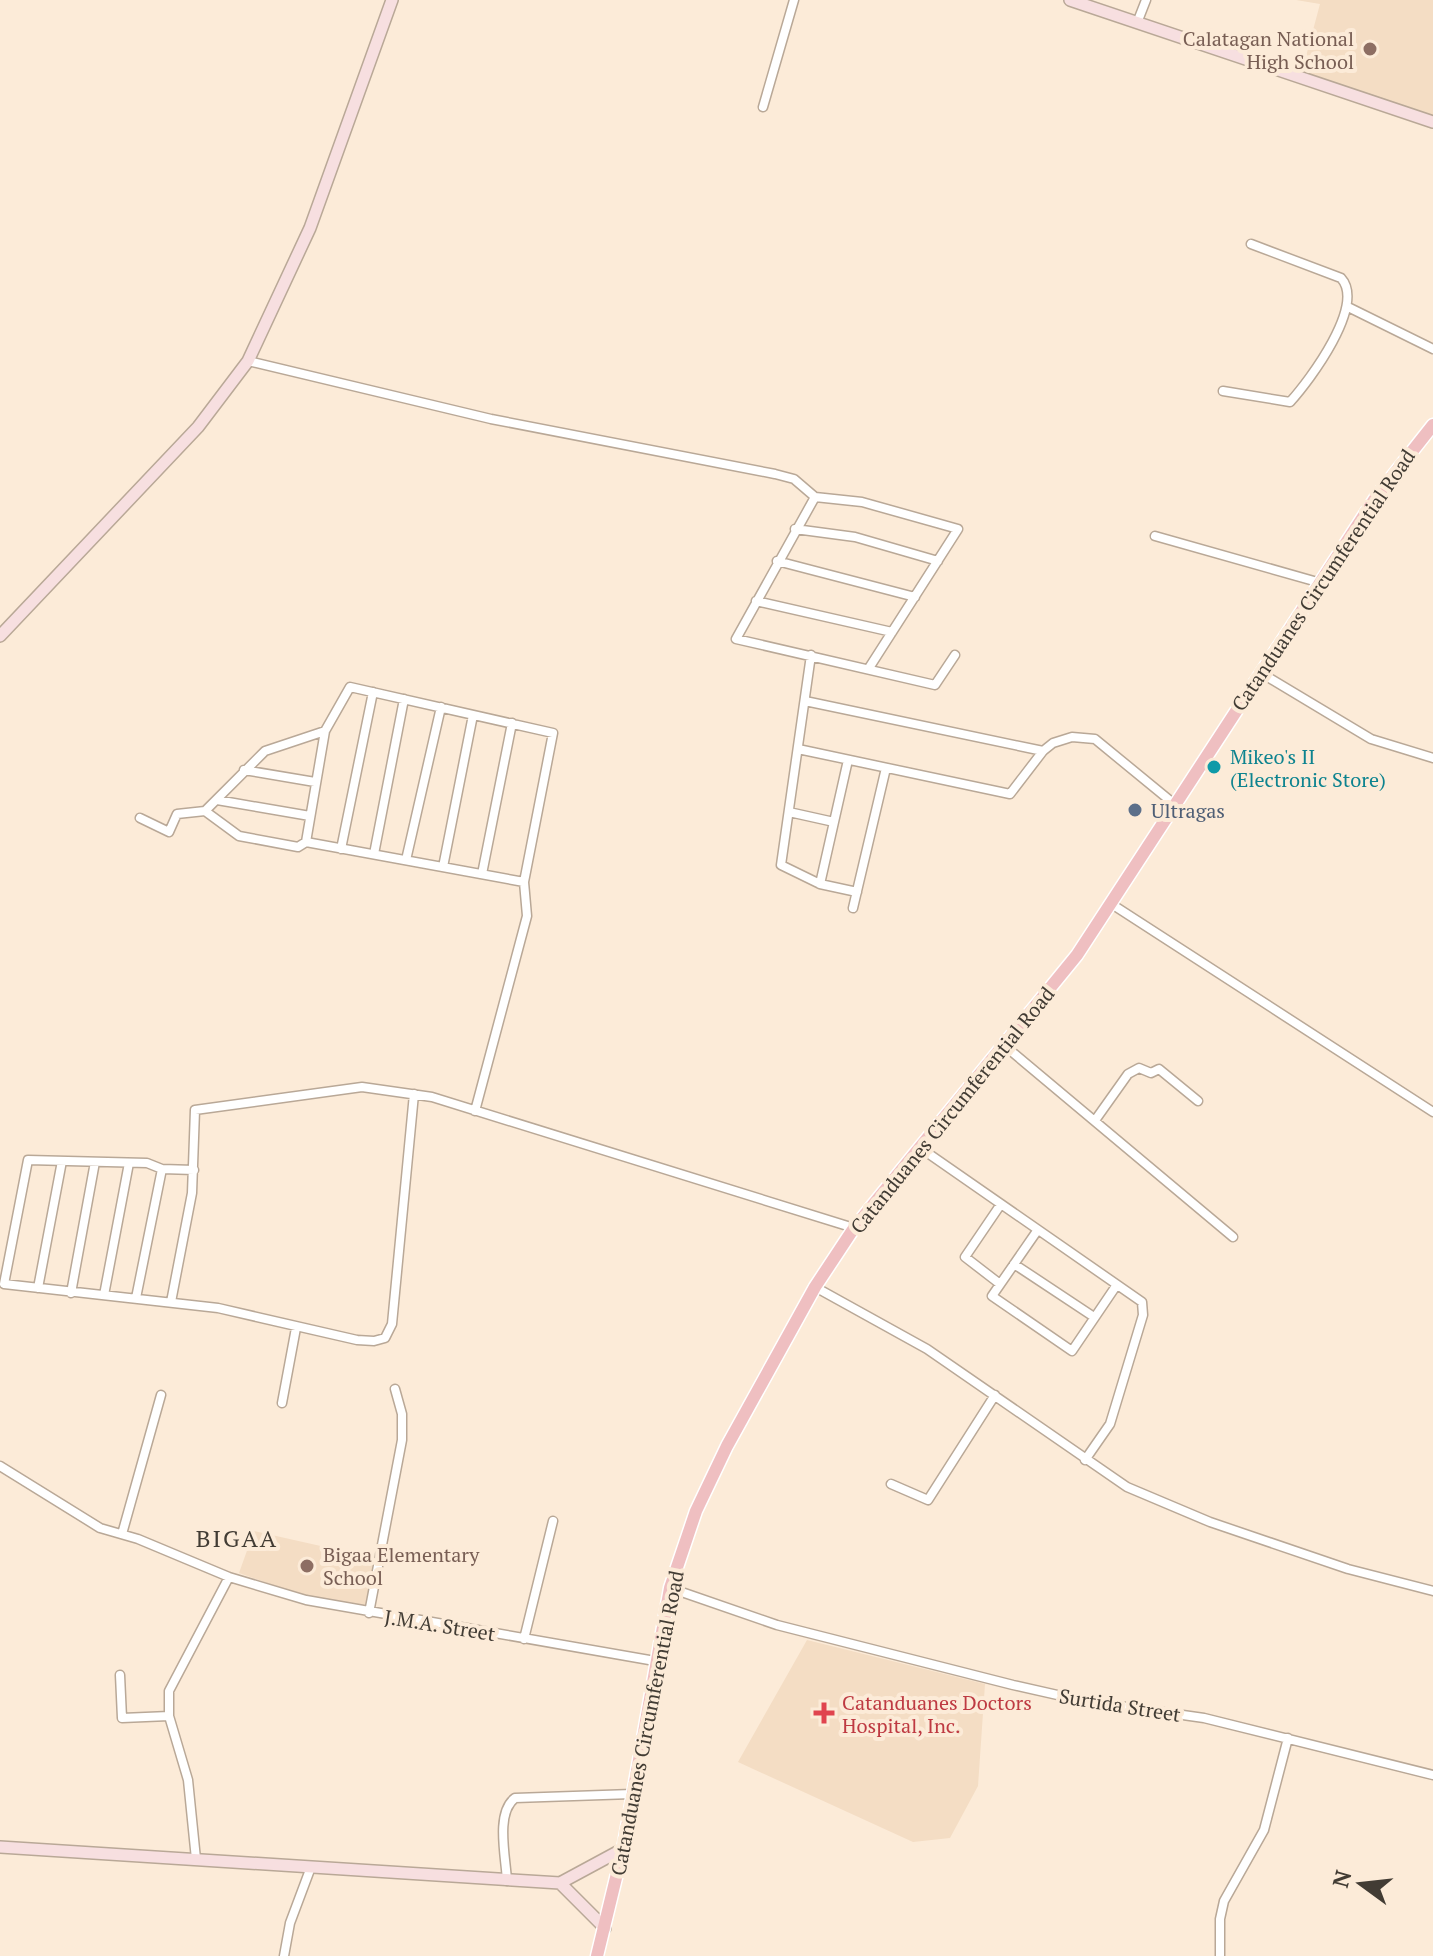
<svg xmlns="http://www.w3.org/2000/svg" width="1433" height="1956" viewBox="0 0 1433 1956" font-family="'PT Serif',serif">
	<rect width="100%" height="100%" fill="#fcebd8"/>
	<path fill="#f4ddc4" d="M 1296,0 L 1433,0 L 1433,118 L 1301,75 L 1320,4 Z
		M 254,1531 L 374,1558 L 365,1609 L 301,1595 L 239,1573 Z
		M 807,1640 L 985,1684 L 978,1786 L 950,1838 L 913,1842 L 738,1762 Z"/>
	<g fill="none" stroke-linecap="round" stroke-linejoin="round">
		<defs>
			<path id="street" d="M 1137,23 L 1146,0
				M 763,107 L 794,0
				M 1348,307 L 1433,349
				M 248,361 L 491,419 L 775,474 L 794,479 L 815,497
				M 1223,391 L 1290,402 C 1310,380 1366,305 1341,278 L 1251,244
				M 795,529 L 855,537 L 938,561
				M 1155,536 L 1321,583
				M 777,561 L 915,597
				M 756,601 L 892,632
				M 811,655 L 781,865 L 820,884 L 857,892
				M 869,668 L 958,529 L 862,502 L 815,497 L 736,639 L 935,685 L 955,655
				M 1261,673 L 1371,739 L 1433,758
				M 805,701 L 1043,751
				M 798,749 L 1010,794 L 1043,751 L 1053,743 L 1072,737 L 1095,739 L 1173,803
				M 244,770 L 315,782
				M 217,800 L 310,816
				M 205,811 L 239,836 L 298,847 L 306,842 L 524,882
				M 789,812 L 834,822
				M 140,818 L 169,832 L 177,814 L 205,811 L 265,751 L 325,731
				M 306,842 L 325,731 L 350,687 L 553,733 L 524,882 L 527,916 L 475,1111
				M 341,849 L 373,692
				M 374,854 L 404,699
				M 406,860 L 441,707
				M 443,867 L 473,715
				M 482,874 L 512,723
				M 820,884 L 848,760
				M 1110,903 L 1433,1112
				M 853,908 L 886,768
				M 1005,1046 L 1233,1237
				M 1096,1119 L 1128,1074 L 1139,1068 L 1151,1073 L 1159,1069 L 1198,1101
				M 919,1147 L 1142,1302 L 1143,1315 L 1110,1424 L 1085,1460
				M 162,1169 L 194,1170
				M 1037,1231 L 992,1296 L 1072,1351 L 1116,1286
				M 1014,1264 L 1094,1317
				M 1000,1284 L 965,1257 L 1001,1204
				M 815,1287 L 927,1349 L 1127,1487 L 1210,1522 L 1348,1569 L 1433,1591
				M 38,1288 L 62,1161
				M 71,1293 L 95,1162
				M 104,1295 L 129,1163
				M 136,1298 L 162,1169 L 147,1163 L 28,1160 L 4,1284 L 218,1308 L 357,1340 L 374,1341 L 385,1338 L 392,1324 L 414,1094
				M 171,1302 L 192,1193 L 195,1110 L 362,1087 L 432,1097 L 854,1228
				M 282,1403 L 296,1328
				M 0,1466 L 100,1528 L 138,1539 L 229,1577 L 306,1600 L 655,1661
				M 891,1484 L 928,1500 L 995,1395
				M 122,1534 L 161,1395
				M 670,1588 L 777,1625 L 1013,1685 L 1084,1701 L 1204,1718 L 1433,1775
				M 369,1613 L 402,1440 L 402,1414 L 395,1389
				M 524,1639 L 553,1521
				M 120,1675 L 122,1718 L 169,1716
				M 196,1859 L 188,1780 L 169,1716 L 169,1691 L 229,1577
				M 507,1881 C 506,1858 495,1813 515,1798 L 632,1794
				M 284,1956 L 290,1923 L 311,1867
				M 1220,1956 L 1220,1919 L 1224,1901 L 1264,1830 L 1288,1738"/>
			<path id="secondary" d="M 1070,0 L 1433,122
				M 0,636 L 198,427 L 248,361 L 310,228 L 392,0
				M 0,1847 L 560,1883 L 623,1849
				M 560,1883 L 605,1928"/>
			<path id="primary" d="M 597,1956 L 623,1849 L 670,1588 L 696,1511 L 727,1446 L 815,1287 L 854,1228 L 1077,955 L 1376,497 L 1433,425"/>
		</defs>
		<use href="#street" stroke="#b9a897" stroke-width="11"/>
		<use href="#secondary" stroke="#b9a897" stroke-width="14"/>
		<use href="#primary" stroke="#fff" stroke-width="15"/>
		<use href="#street" stroke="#fff" stroke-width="8"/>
		<use href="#secondary" stroke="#f7dfe0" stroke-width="11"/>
		<use href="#primary" stroke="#efbfc1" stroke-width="12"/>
	</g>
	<g fill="#8d6e63" stroke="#fcebd8" stroke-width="3">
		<circle cx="1370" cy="49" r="8"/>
		<circle cx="307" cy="1566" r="8"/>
	</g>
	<circle fill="#0f9aa8" stroke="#fcebd8" stroke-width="3" cx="1214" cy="767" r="8"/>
	<circle fill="#5c6f8a" stroke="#fcebd8" stroke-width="3" cx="1135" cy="810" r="8"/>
	<path fill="#e0444e" stroke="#fcebd8" stroke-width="3" d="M820 1701h8v8h8v8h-8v8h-8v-8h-8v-8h8z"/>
	<g text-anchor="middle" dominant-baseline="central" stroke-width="8" stroke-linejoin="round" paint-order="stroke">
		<g font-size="20" fill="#785e54" stroke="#fcebd8" text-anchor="end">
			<text x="1354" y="38">Calatagan National<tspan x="1354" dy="23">High School</tspan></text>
			<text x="323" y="1554" text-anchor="start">Bigaa Elementary<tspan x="323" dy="23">School</tspan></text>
		</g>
		<g font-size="20" fill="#423c34" stroke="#fcebd8">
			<text transform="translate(1323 580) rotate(-56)">Catanduanes Circumferential Road</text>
			<text transform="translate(952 1110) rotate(-51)">Catanduanes Circumferential Road</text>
			<text transform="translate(440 1625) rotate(9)">J.M.A. Street</text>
			<text transform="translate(1120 1705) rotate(9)">Surtida Street</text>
			<text transform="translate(647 1723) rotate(-79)">Catanduanes Circumferential Road</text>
		</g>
		<g font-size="20" fill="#0d838f" stroke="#fcebd8" text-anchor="start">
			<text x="1230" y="756">Mikeo's II<tspan x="1230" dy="23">(Electronic Store)</tspan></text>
		</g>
		<g font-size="20" fill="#4e5e75" stroke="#fcebd8" text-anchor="start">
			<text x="1151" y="810">Ultragas</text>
		</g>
		<g font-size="20" fill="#be3a42" stroke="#fcebd8" text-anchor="start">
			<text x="842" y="1702">Catanduanes Doctors<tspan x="842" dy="23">Hospital, Inc.</tspan></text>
		</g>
		<g font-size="24" letter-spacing="2" fill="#423c34" stroke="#fcebd8">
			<text x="237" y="1538">BIGAA</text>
		</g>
	</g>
	<g transform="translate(1361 1884) rotate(285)" stroke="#fcebd8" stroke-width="6" paint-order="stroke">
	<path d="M0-6L14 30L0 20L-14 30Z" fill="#423c34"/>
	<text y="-12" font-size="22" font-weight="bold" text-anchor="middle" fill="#423c34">N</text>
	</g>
</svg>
